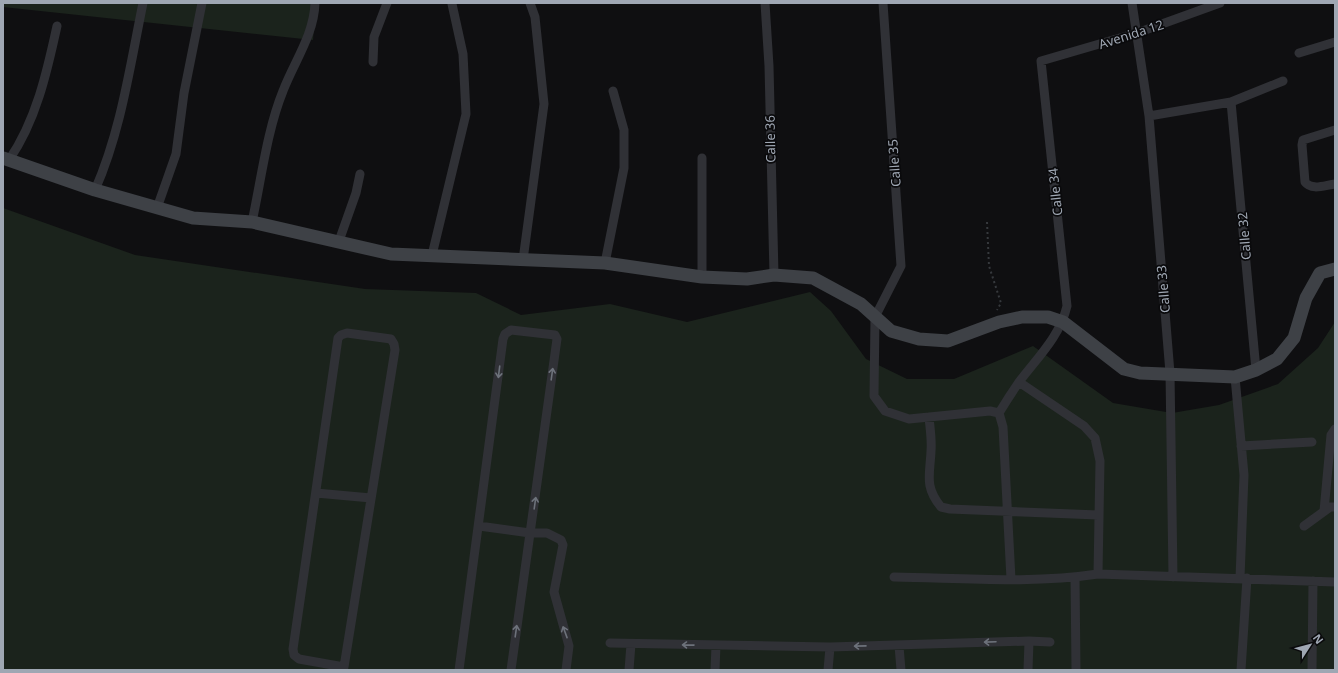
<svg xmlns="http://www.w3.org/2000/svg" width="1338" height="673" viewBox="0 0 1338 673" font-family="'Noto Sans',sans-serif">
	<rect width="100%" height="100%" fill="#0f0f11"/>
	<path fill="#1b231c" d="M 3,3 L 316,3 L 313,40 L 3,7 Z
		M 3,208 L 135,255 L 365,289 L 476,293 L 521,315 L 610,304 L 687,322 L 810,292 L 831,311 L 866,359 L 907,379 L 954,379 L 1033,346 L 1113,403 L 1172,413 L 1219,405 L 1278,384 L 1318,348 L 1335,322 L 1335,670 L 3,670 Z"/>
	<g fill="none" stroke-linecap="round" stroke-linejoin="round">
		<path stroke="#36393d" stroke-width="2" stroke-dasharray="2 3" stroke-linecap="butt" d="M 987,222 L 989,266 L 1001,303 L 997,310"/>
		<path stroke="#303136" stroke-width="9" d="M 765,3 L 769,66 L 774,275
			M 883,3 L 901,266 L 875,317 L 874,396 L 885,411 L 909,419 L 990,411 L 999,413
			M 1132,3 L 1149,116 L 1170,373 L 1173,577
			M 1299,53 L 1335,42
			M 373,62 L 374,37 L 387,3
			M 1231,102 L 1256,370
			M 1149,116 L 1231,102 L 1283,81
			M 1335,130 L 1303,140 L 1302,145 L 1305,182 C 1312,191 1325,185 1335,184
			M 702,158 L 702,277
			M 9,160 C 36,121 47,72 57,26
			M 95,190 C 121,131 130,66 143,3
			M 157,208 L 176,154 L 184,93 L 202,3
			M 252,222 C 261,181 267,130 283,91 C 294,62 314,35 315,3
			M 339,241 L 356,193 L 360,174
			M 432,255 L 466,114 L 463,54 L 452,4
			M 523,260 L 544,104 L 535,17 L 530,3
			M 605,263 L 624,168 L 624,130 L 613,91
			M 1235,377 L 1244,475 L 1240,578
			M 1019,382 L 1084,426 L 1095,438 L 1100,461 L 1098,574
			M 999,413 C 1005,403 1012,392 1019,382 C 1038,357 1060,336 1067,306 L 1041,61 L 1137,33 L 1220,3
			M 999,413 L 1003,427 L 1011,579
			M 929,417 C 930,428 932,440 931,451 C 930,475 924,486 941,507 L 950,509 L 1098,515
			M 1241,446 L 1312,442
			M 316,493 L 371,498
			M 1324,511 L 1331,435 L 1335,429
			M 479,526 L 530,533 L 547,533 L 561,540 L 563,545 L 554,592 L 569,646 L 566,670
			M 1304,526 L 1330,507 L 1335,507
			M 894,577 C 961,578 1031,584 1098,574 L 1335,582
			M 1075,577 L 1076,670
			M 610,643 L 830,647 L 1029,641 L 1050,642
			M 899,646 L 901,670
			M 343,670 L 344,667 L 395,350 L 394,344 L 391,339 L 347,333 L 341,335 L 338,338 L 293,649 L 294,655 L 299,659 L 344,667
			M 459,670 L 503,339 L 505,334 L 511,330 L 555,335 L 557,339 L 511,670
			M 629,670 L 631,644
			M 715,670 L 716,645
			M 828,670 L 830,647
			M 1028,670 L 1029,641
			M 1241,670 L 1247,578
			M 1312,670 L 1313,581"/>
		<path stroke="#3e4146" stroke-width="13" d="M 3,158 L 95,190 L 193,218 L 252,222 L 391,254 L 605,263 L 702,277 L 747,279 L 774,275 L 813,278 L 861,304 L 891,331 L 919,339 L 948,341 L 999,322 L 1022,317 L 1048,317 L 1063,322 L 1124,369 L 1140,373 L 1235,377 L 1256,370 L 1277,359 L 1294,338 L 1306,298 L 1320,273 L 1335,269"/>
	</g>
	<defs><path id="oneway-shaft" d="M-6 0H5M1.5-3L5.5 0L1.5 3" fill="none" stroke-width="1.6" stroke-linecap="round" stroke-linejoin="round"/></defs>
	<g stroke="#6d727b">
		<use href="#oneway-shaft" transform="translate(499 372) rotate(97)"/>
		<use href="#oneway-shaft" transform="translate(552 374) rotate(-82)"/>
		<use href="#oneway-shaft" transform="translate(535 503) rotate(-82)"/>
		<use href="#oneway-shaft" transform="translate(516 631) rotate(-82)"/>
		<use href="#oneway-shaft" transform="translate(565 632) rotate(-110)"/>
		<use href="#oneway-shaft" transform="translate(990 642) rotate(178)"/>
		<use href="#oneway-shaft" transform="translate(688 645) rotate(-179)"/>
		<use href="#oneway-shaft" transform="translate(860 646) rotate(179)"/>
	</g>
	<g text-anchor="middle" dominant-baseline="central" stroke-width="3.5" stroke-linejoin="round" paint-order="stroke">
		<g font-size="13" fill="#9fa7b3" stroke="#0a0a0c">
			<text transform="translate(1131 34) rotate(-18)">Avenida 12</text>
			<text transform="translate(770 139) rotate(-91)">Calle 36</text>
			<text transform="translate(894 163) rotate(-94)">Calle 35</text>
			<text transform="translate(1055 192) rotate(-96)">Calle 34</text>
			<text transform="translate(1244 236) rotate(-95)">Calle 32</text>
			<text transform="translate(1163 289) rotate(-95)">Calle 33</text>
		</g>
	</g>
	<rect width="1338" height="673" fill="none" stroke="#9fa7b3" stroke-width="8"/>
	<g transform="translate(1310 645) rotate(54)" stroke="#0a0a0c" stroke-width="3" paint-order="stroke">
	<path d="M0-3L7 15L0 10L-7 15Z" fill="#9fa7b3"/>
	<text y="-6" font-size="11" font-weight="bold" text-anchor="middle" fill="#9fa7b3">N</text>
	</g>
</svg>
